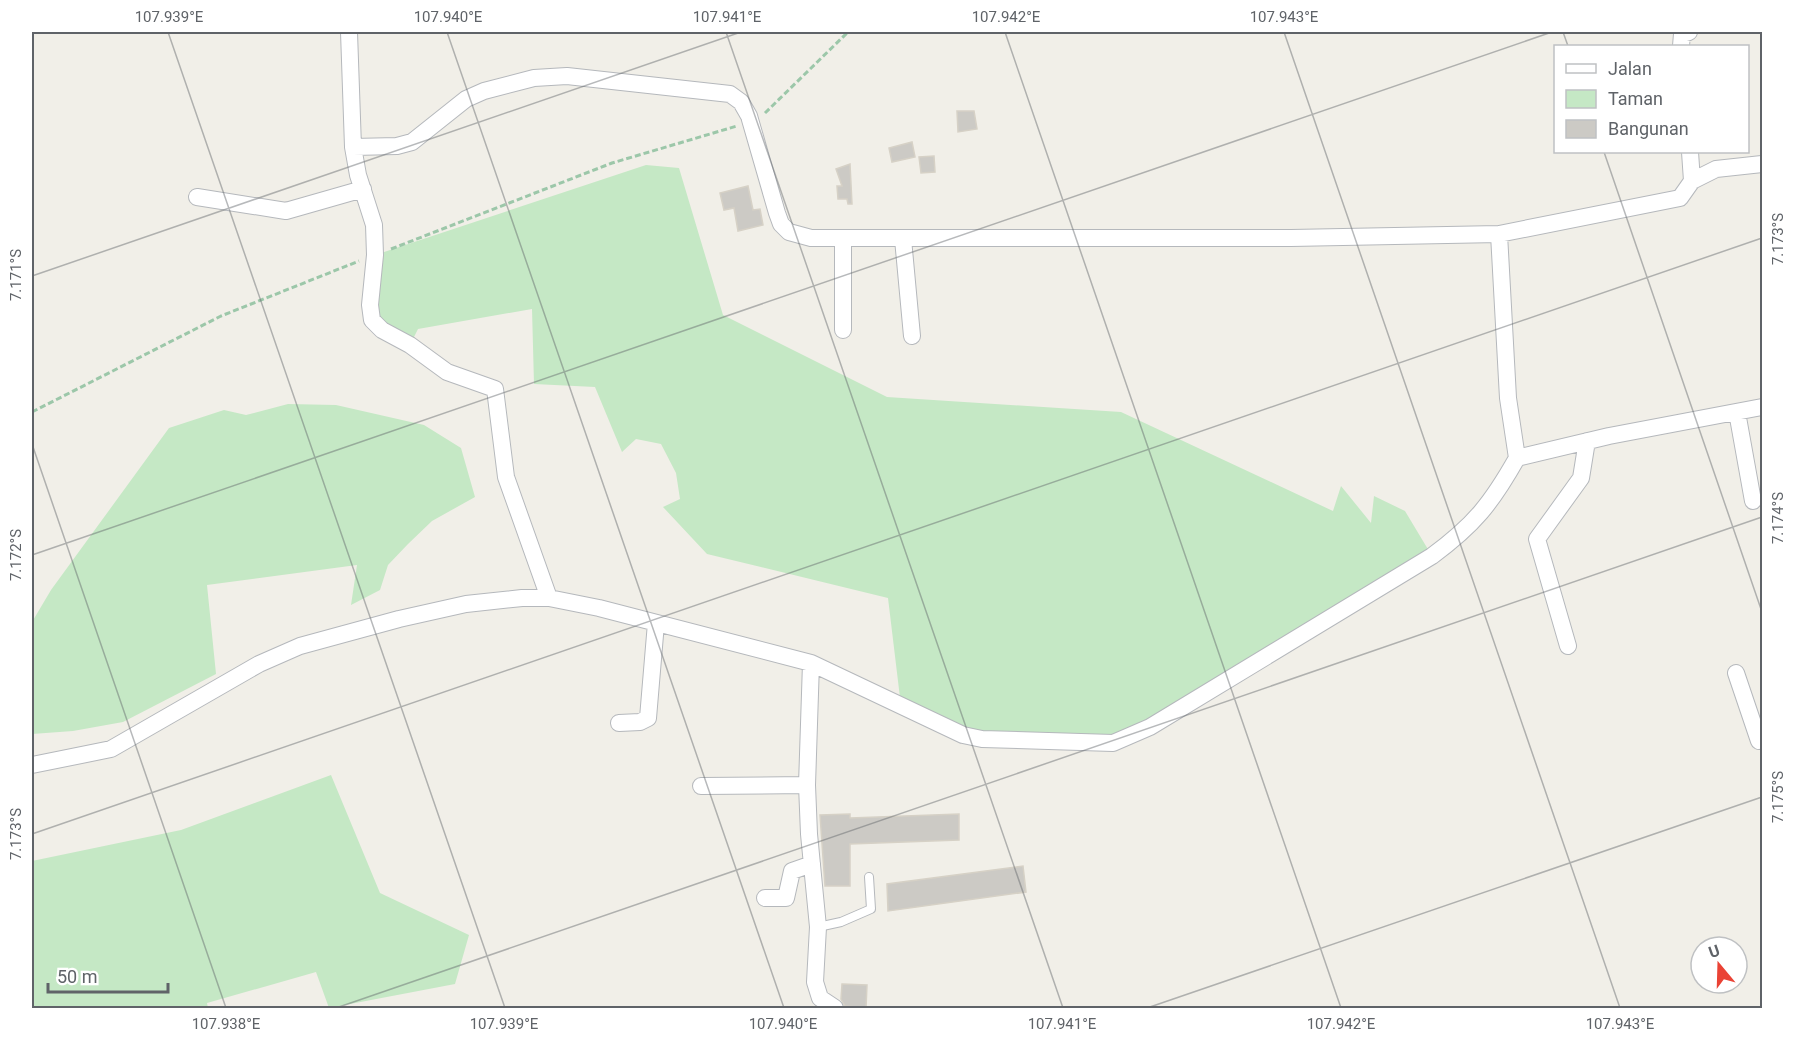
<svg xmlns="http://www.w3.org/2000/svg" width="1794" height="1040" viewBox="0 0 1794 1040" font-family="Roboto,sans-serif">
	<rect width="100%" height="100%" fill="#f1efe8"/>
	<path fill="#c5e8c5" d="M 646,165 L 679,168 L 723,315 L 887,397 L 1121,412 L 1333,511 L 1341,486 L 1371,523 L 1374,496 L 1405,511 L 1432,556 L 1126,739 L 982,739 L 901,706 L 888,598 L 707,554 L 663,507 L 680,499 L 676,473 L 661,444 L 636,439 L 622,452 L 595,387 L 534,384 L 532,309 L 418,329 L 410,345 L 372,320 L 375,255 Z
		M 288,404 L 336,405 L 424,425 L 461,448 L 475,497 L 432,521 L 408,544 L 388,565 L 380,590 L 351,605 L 357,565 L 207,585 L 216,674 L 123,722 L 73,731 L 32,734 L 32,622 L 51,590 L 169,428 L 224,410 L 246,415 Z
		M 331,775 L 380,893 L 469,935 L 455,984 L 329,1008 L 316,972 L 207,1003 L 208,1008 L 32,1008 L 32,861 L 181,830 Z"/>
	<path fill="#cccac5" stroke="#d6d1c6" stroke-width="1.5" d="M 957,111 L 974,111 L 977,129 L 958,132 Z
		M 912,142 L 915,157 L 892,162 L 889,148 Z
		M 934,156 L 935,172 L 921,173 L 919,157 Z
		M 850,164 L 852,204 L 848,204 L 847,199 L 838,199 L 837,186 L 842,186 L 836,169 Z
		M 748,186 L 753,210 L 760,209 L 763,225 L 738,231 L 734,208 L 724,210 L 720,193 Z
		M 850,814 L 850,818 L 959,814 L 959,840 L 850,844 L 850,886 L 825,886 L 820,815 Z
		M 1023,866 L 1026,892 L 888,911 L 887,884 Z
		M 842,984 L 867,985 L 866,1008 L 845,1006 L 841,999 Z"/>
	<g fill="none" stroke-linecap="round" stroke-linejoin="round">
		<defs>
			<path id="service" d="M 818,927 L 841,922 L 871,909 L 869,877"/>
			<path id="minor" d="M 349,32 L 353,147 L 358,175 L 374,225 L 375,255 L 370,305 L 372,320 L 382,330 L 410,345 L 447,372 L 495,389 L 506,477 L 549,598
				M 1681,46 L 1682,34 L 1689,32
				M 353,147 L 397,146 L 412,142 L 466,99 L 484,91 L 534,78 L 567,76 L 730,94 L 741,102 L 749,116 L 777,213 L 781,224 L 789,232 L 811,238 L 1291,238 L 1499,234 L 1680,198 L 1692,181 L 1690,152
				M 1692,181 L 1716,169 L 1762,164
				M 197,197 L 286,211 L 363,189
				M 1499,234 L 1508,398 L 1517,458
				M 903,239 L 912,336
				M 843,330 L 843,238
				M 1737,412 L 1753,501
				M 1568,646 L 1537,539 L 1581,478 L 1587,441
				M 811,663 L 807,785 L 809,834 L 818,927 L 815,982 L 820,998 L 835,1008
				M 1736,673 L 1759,741
				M 619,723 L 640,722 L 648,718 L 656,623
				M 32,765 L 111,749 L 259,664 L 300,646 L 399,619 L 466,604 L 522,598 L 549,598 L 599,608 L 811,663 L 963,735 L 982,739 L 1113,743 L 1150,727 L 1432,556 C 1474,525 1491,504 1517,458 L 1609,436 L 1762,407
				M 701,786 L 807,785
				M 765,898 L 786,898 L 792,871 L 812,864"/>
		</defs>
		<use href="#service" stroke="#b5b8bc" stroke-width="10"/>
		<use href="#minor" stroke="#b5b8bc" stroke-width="18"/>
		<path stroke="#9cc7a9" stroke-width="3" stroke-dasharray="6 3" stroke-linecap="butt" d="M 765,113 L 848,32
			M 391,249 L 612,163 L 737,126
			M 32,412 L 221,316 L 359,261"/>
		<use href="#service" stroke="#fff" stroke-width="8"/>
		<use href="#minor" stroke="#fff" stroke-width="16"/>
	</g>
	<path fill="none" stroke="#5f6368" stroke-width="1.5" stroke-opacity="0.45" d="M 168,32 L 505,1008M 447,32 L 784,1008M 726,32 L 1063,1008M 1005,32 L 1341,1008M 1284,32 L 1620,1008M 1563,32 L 1568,46M 1604,152 L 1762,612M 32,276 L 741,32M 32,444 L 226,1008M 32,555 L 1552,32M 32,834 L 1762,238M 336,1008 L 1762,517M 1147,1008 L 1762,797"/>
	<rect width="1794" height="1040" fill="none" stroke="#ffffff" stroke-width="66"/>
	<rect x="1554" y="45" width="195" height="108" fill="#ffffff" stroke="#bfc1c3" stroke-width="1.5"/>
	<rect x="1566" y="64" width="30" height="9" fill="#ffffff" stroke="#bfc1c3" stroke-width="1.5"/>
	<text x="1608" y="75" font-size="18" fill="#5f6368">Jalan</text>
	<rect x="1566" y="90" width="30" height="18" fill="#c5e8c5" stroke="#bfc1c3" stroke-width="1.5"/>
	<text x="1608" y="105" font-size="18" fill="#5f6368">Taman</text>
	<rect x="1566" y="120" width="30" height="18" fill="#cccac5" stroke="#bfc1c3" stroke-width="1.5"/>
	<text x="1608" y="135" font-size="18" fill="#5f6368">Bangunan</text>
	<g transform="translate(1719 965) rotate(341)"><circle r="28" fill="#ffffff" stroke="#bfc1c3" stroke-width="1.5"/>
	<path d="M0-4.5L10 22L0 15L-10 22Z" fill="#ea4335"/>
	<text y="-9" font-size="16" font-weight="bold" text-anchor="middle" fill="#5f6368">U</text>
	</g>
	<path d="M48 983v9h120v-9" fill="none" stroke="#5f6368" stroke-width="3"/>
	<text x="57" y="983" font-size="18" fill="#5f6368" stroke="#ffffff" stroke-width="4.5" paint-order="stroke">50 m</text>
	<rect x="33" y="33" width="1728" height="974" fill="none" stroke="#5f6368" stroke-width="2"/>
	<g font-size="15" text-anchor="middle" fill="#5f6368">
		<text x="169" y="22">107.939°E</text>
		<text x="448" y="22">107.940°E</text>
		<text x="727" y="22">107.941°E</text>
		<text x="1006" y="22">107.942°E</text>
		<text x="1284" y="22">107.943°E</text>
		<text transform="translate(1778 239) rotate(-90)" y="5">7.173°S</text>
		<text transform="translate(16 275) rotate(-90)" y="5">7.171°S</text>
		<text transform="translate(1778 518) rotate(-90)" y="5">7.174°S</text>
		<text transform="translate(16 555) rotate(-90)" y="5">7.172°S</text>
		<text transform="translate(1778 797) rotate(-90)" y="5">7.175°S</text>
		<text transform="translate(16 834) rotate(-90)" y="5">7.173°S</text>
		<text x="226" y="1029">107.938°E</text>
		<text x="504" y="1029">107.939°E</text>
		<text x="783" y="1029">107.940°E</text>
		<text x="1062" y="1029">107.941°E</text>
		<text x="1341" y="1029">107.942°E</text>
		<text x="1620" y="1029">107.943°E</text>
	</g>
</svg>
